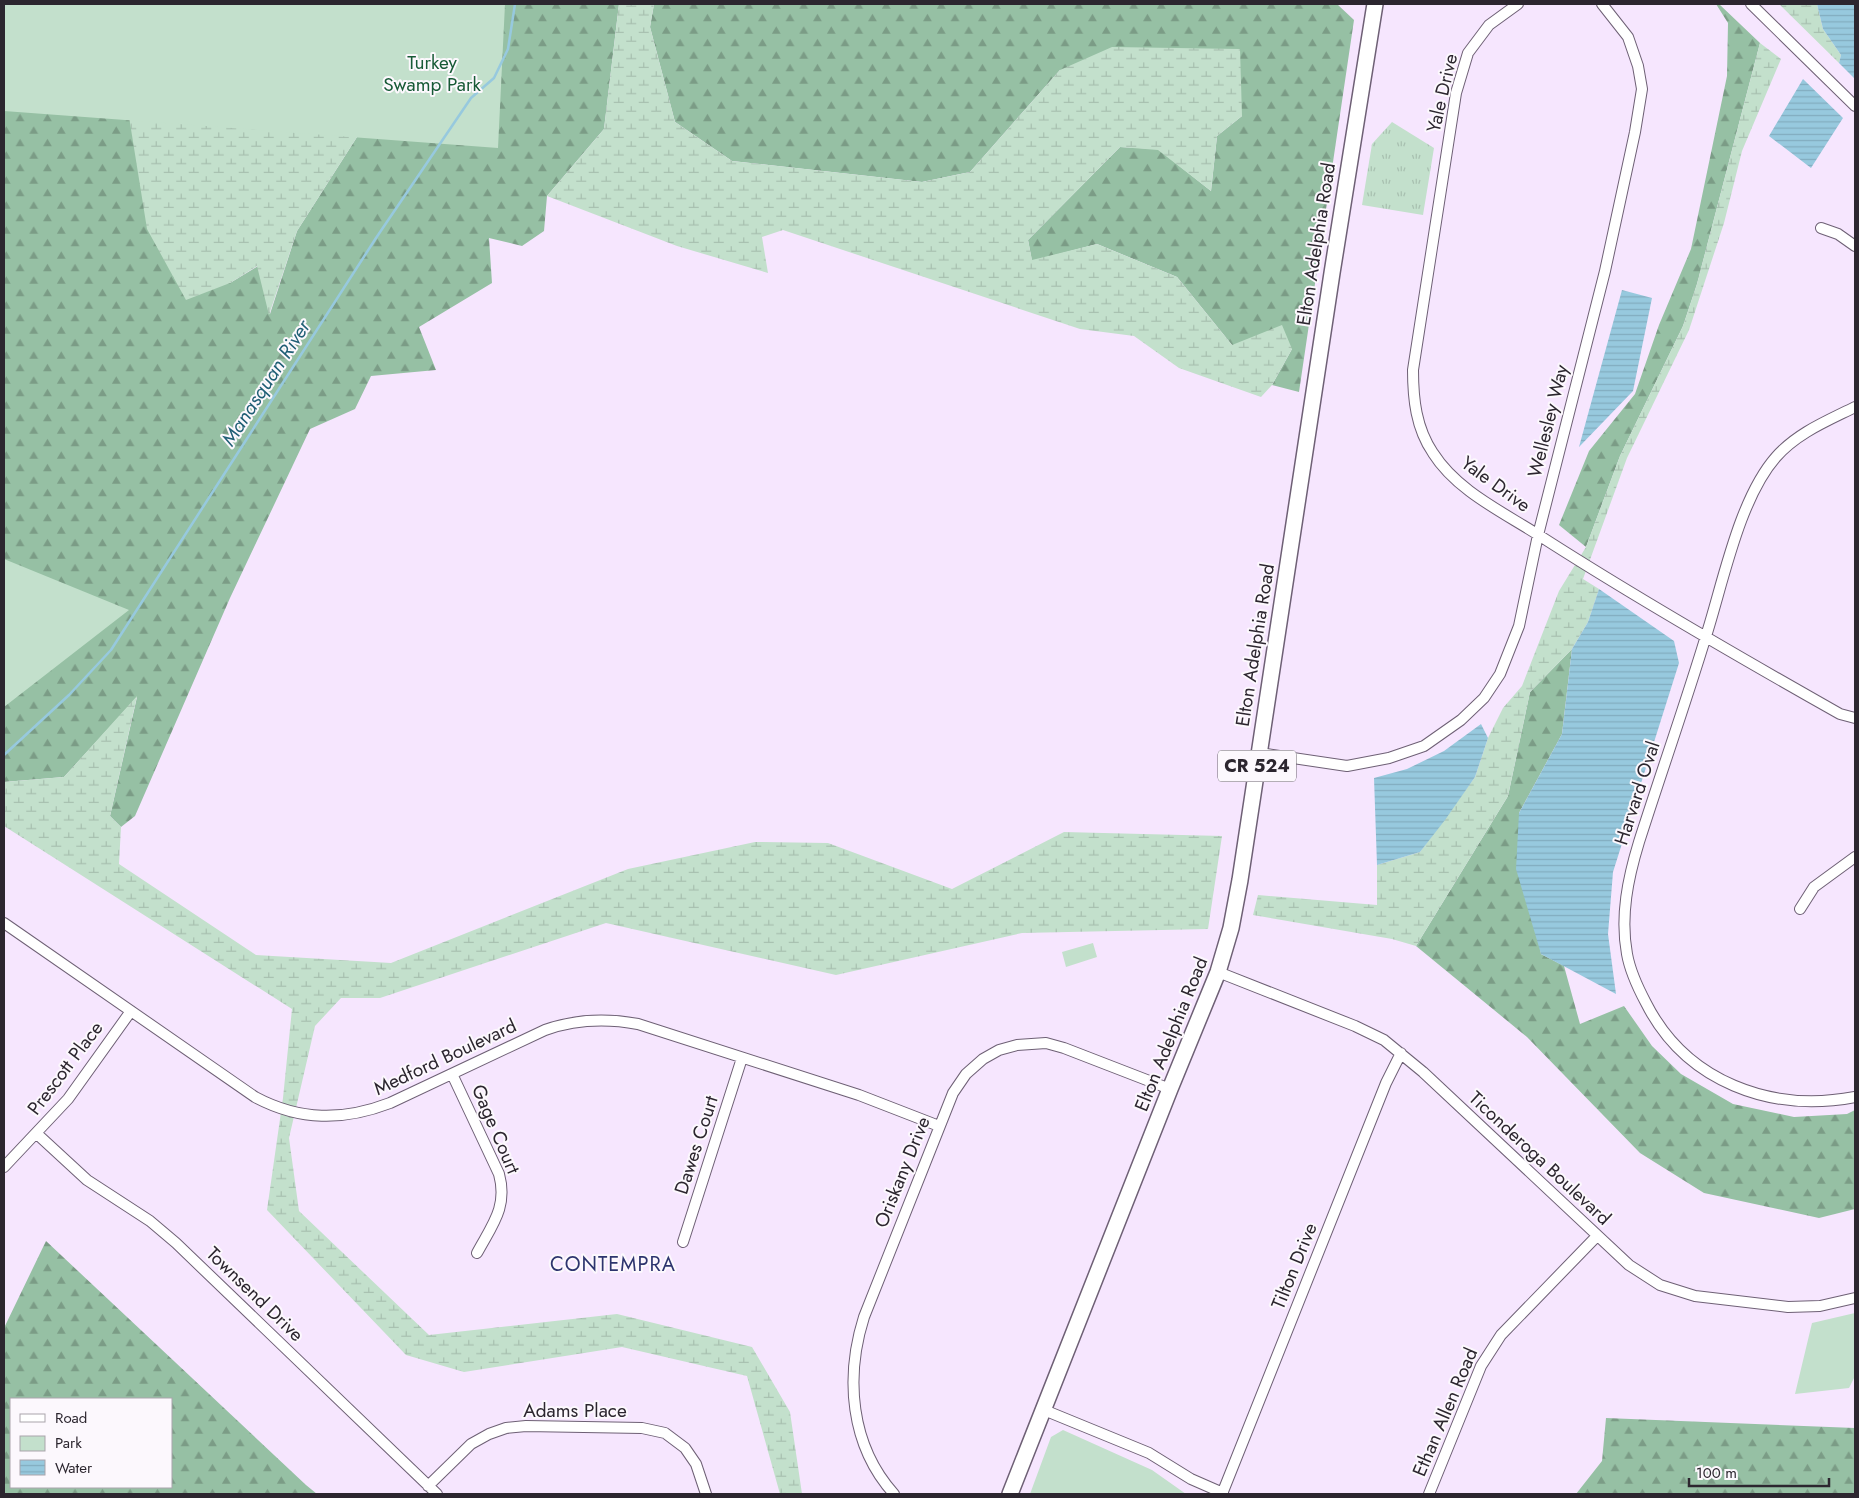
<svg xmlns="http://www.w3.org/2000/svg" width="1859" height="1498" viewBox="0 0 1859 1498" font-family="Jost,sans-serif">
	<defs>
		<pattern id="grass-tufts" width="24" height="20" patternUnits="userSpaceOnUse" patternTransform="scale(1.25)"><rect width="24" height="20" fill="#c3e0cc"/><path d="M3 7l-1-3M5 7V3M7 7l1-3M15 17l-1-3M17 17v-4M19 17l1-3" fill="none" stroke="#a8c0b0"/></pattern>
		<pattern id="forest-firs" width="22" height="20" patternUnits="userSpaceOnUse" patternTransform="scale(1.25)"><rect width="22" height="20" fill="#96c0a4"/><path d="M5 1l3.5 6h-7zM16 11l3.5 6h-7z" fill="#7b9c86"/></pattern>
		<pattern id="wetland-marsh" width="20" height="14" patternUnits="userSpaceOnUse" patternTransform="scale(1.25)"><rect width="20" height="14" fill="#c3e0cc"/><path d="M1 5h8M5 5V1M11 12h8M15 12V8" fill="none" stroke="#a8c0b0"/></pattern>
		<pattern id="water-rules" width="6" height="5" patternUnits="userSpaceOnUse" patternTransform="scale(1.25)"><rect width="6" height="5" fill="#97c9de"/><path d="M0 2.5h6" fill="none" stroke="#82acbf"/></pattern>
	</defs>
	<rect width="100%" height="100%" fill="#f6e6fe"/>
	<path fill="url(#grass-tufts)" d="M 1392,122 L 1434,148 L 1423,215 L 1362,205 L 1372,144 Z"/>
	<path fill="url(#forest-firs)" fill-rule="evenodd" d="M 4,4 L 139,4 L 230,283 L 258,266 L 270,314 L 297,231 L 357,137 L 328,4 L 619,4 L 604,129 L 547,196 L 544,231 L 522,246 L 489,238 L 492,283 L 419,327 L 436,370 L 371,376 L 355,409 L 310,429 L 230,598 L 135,816 L 121,827 L 110,816 L 137,697 L 64,777 L 4,782 Z
		M 654,4 L 1337,4 L 1354,20 L 1299,392 L 1272,385 L 1292,349 L 1232,345 L 1177,277 L 1097,244 L 1032,261 L 1028,240 L 1120,147 L 1158,149 L 1211,191 L 1217,136 L 1242,116 L 1060,70 L 970,172 L 922,182 L 732,161 L 675,122 L 650,27 Z
		M 1716,4 L 1719,4 L 1760,43 L 1697,284 L 1683,326 L 1620,456 L 1586,547 L 1559,525 L 1589,451 L 1635,394 L 1659,325 L 1691,249 L 1727,76 L 1728,23 Z
		M 1572,649 L 1562,734 L 1519,813 L 1541,954 L 1564,966 L 1580,1024 L 1624,1006 L 1652,1046 L 1681,1074 L 1733,1104 L 1794,1117 L 1847,1114 L 1855,1110 L 1855,1209 L 1819,1218 L 1704,1193 L 1640,1153 L 1527,1037 L 1416,946 L 1508,796 L 1530,692 Z
		M 46,1241 L 306,1485 L 317,1494 L 4,1494 L 4,1328 ZM 171,1399 L 171,1487 L 11,1487 L 11,1399 Z
		M 1606,1418 L 1855,1428 L 1855,1494 L 1576,1494 L 1602,1461 Z"/>
	<path fill="url(#wetland-marsh)" d="M 619,4 L 654,4 L 650,27 L 675,122 L 732,161 L 922,182 L 970,172 L 1060,70 L 1112,47 L 1240,49 L 1242,116 L 1217,136 L 1211,191 L 1158,150 L 1120,147 L 1028,240 L 1032,260 L 1097,244 L 1177,277 L 1232,345 L 1282,325 L 1292,349 L 1272,385 L 1261,397 L 1179,368 L 1134,336 L 1080,329 L 783,230 L 762,237 L 768,273 L 677,246 L 547,196 L 604,129 Z
		M 1779,4 L 1817,4 L 1823,29 L 1841,55 L 1839,63 Z
		M 1760,43 L 1781,59 L 1742,151 L 1724,223 L 1689,330 L 1627,458 L 1583,579 L 1599,589 L 1588,622 L 1572,649 L 1530,692 L 1508,796 L 1416,946 L 1392,939 L 1253,915 L 1258,895 L 1377,905 L 1377,865 L 1420,852 L 1475,777 L 1488,738 L 1503,708 L 1522,686 L 1559,591 L 1586,547 L 1620,456 L 1683,326 L 1697,284 Z
		M 122,73 L 357,137 L 297,231 L 269,315 L 257,266 L 230,283 L 186,300 L 147,229 Z
		M 137,696 L 110,816 L 121,827 L 119,864 L 256,955 L 391,963 L 628,869 L 755,842 L 828,843 L 952,889 L 1064,832 L 1222,836 L 1208,929 L 1022,933 L 836,975 L 606,923 L 380,998 L 341,998 L 315,1026 L 289,1138 L 299,1211 L 429,1335 L 617,1314 L 752,1347 L 790,1412 L 802,1494 L 780,1494 L 747,1376 L 622,1347 L 464,1372 L 406,1355 L 267,1210 L 283,1098 L 292,1009 L 4,826 L 4,782 L 64,777 Z"/>
	<path fill="#c3e0cc" d="M 4,4 L 505,4 L 498,148 L 4,111 Z
		M 4,559 L 129,610 L 4,707 Z
		M 1093,943 L 1097,957 L 1066,967 L 1062,952 Z
		M 1855,1313 L 1855,1376 L 1849,1388 L 1795,1394 L 1812,1323 Z
		M 1063,1430 L 1152,1470 L 1186,1494 L 1030,1494 L 1051,1437 Z"/>
	<path fill="url(#water-rules)" d="M 1817,4 L 1855,4 L 1855,79 L 1839,63 L 1841,55 L 1823,29 Z
		M 1803,79 L 1843,118 L 1811,168 L 1769,136 Z
		M 1622,290 L 1652,298 L 1633,391 L 1579,447 Z
		M 1599,589 L 1674,641 L 1679,663 L 1613,872 L 1608,934 L 1616,994 L 1541,954 L 1516,869 L 1519,813 L 1562,734 L 1572,649 L 1588,622 Z
		M 1481,724 L 1488,738 L 1475,777 L 1445,820 L 1420,852 L 1377,865 L 1374,778 L 1407,769 L 1444,751 Z"/>
	<g fill="none" stroke-linecap="round" stroke-linejoin="round">
		<path stroke="#97c9de" stroke-width="2.5" d="M 4,755 L 69,695 L 111,650 L 376,238 L 471,98 L 494,78 L 508,49 L 515,4"/>
		<defs>
			<path id="minor" d="M 1518,4 L 1489,25 L 1468,53 L 1456,93 L 1413,370 C 1413,399 1416,428 1433,453 C 1457,491 1503,512 1540,536 C 1638,599 1739,657 1840,714 L 1855,718
				M 1751,4 L 1855,106
				M 1821,228 L 1838,234 L 1855,246
				M 1855,407 C 1827,421 1797,433 1776,457 C 1739,499 1723,583 1706,636 C 1685,705 1661,773 1639,842 C 1628,878 1620,916 1627,954 C 1630,971 1638,988 1646,1003 C 1686,1082 1771,1113 1855,1097
				M 1259,753 L 1347,766 L 1389,758 L 1424,746 L 1461,720 L 1484,698 L 1500,674 L 1519,626 L 1538,535 L 1605,271 L 1635,132 L 1642,89 L 1638,66 L 1628,37 L 1602,4
				M 1800,909 L 1814,887 L 1855,857
				M 4,923 L 255,1097 C 300,1121 343,1121 390,1103 L 545,1030 C 576,1019 605,1018 638,1024 L 859,1095 L 939,1126
				M 1218,972 L 1355,1026 L 1384,1040 L 1423,1072 L 1629,1265 L 1660,1285 L 1695,1296 L 1788,1307 L 1820,1306 L 1855,1298
				M 452,1074 L 499,1174 C 508,1207 492,1225 477,1253
				M 36,1133 L 87,1180 L 150,1221 L 176,1243 L 437,1494
				M 4,1167 L 68,1099 L 131,1011
				M 683,1242 L 742,1058
				M 1044,1410 L 1149,1453 L 1191,1479 L 1223,1493
				M 428,1486 L 471,1444 L 489,1434 L 506,1428 L 526,1426 L 642,1428 L 665,1433 L 685,1448 L 696,1464 L 706,1494
				M 894,1494 C 850,1445 845,1377 864,1317 L 953,1093 L 966,1074 L 983,1059 L 999,1050 L 1017,1045 L 1046,1043 L 1064,1048 L 1170,1089
				M 1222,1494 L 1386,1083 L 1401,1053
				M 1429,1494 L 1481,1366 L 1501,1335 L 1597,1236"/>
			<path id="primary" d="M 1010,1494 L 1170,1089 L 1218,972 L 1231,928 L 1240,880 L 1332,273 L 1375,4"/>
		</defs>
		<use href="#minor" stroke="#6e6075" stroke-width="12"/>
		<use href="#primary" stroke="#6e6075" stroke-width="18"/>
		<use href="#minor" stroke="#fff" stroke-width="10"/>
		<use href="#primary" stroke="#fff" stroke-width="15"/>
	</g>
	<g text-anchor="middle" dominant-baseline="central" stroke-width="4" stroke-linejoin="round" paint-order="stroke">
		<rect fill="#fcf8fd" stroke="#6a656d" stroke-width="1" x="1218" y="750.5" width="78" height="31" rx="4"/>
		<g font-size="18" font-weight="bold" fill="#2c262f">
			<text x="1257" y="766">CR 524</text>
		</g>
		<g font-size="19" fill="#175a36" stroke="#fcf8fd">
			<text x="432" y="62">Turkey<tspan x="432" dy="22">Swamp Park</tspan></text>
		</g>
		<g font-size="19" fill="#2c262f" stroke="#fcf8fd">
			<text transform="translate(1442 93) rotate(-77)">Yale Drive</text>
			<text transform="translate(1316 244) rotate(-81)">Elton Adelphia Road</text>
			<text transform="translate(1548 421) rotate(-76)">Wellesley Way</text>
			<text transform="translate(1496 484) rotate(36)">Yale Drive</text>
			<text transform="translate(1255 645) rotate(-81)">Elton Adelphia Road</text>
			<text transform="translate(1637 793) rotate(-72)">Harvard Oval</text>
			<text transform="translate(1171 1034) rotate(-68)">Elton Adelphia Road</text>
			<text transform="translate(445 1057) rotate(-25)">Medford Boulevard</text>
			<text transform="translate(65 1068) rotate(-53)">Prescott Place</text>
			<text transform="translate(496 1129) rotate(67)">Gage Court</text>
			<text transform="translate(696 1145) rotate(-72)">Dawes Court</text>
			<text transform="translate(1540 1158) rotate(43)">Ticonderoga Boulevard</text>
			<text transform="translate(902 1172) rotate(-68)">Oriskany Drive</text>
			<text transform="translate(1294 1266) rotate(-68)">Tilton Drive</text>
			<text transform="translate(255 1294) rotate(44)">Townsend Drive</text>
			<text x="575" y="1410">Adams Place</text>
			<text transform="translate(1445 1412) rotate(-67)">Ethan Allen Road</text>
		</g>
		<g font-size="20" font-style="italic" fill="#205f75" stroke="#fcf8fd">
			<text transform="translate(266 383) rotate(-57)">Manasquan River</text>
		</g>
		<g font-size="20" letter-spacing="1" fill="#2d346e" stroke="#fcf8fd">
			<text x="613" y="1264">CONTEMPRA</text>
		</g>
	</g>
	<rect width="1859" height="1498" fill="none" stroke="#2c262f" stroke-width="10"/>
	<rect x="10" y="1398" width="162" height="90" fill="#fcf8fd" stroke="#a9a4ab"/>
	<rect x="20" y="1414" width="25" height="8" fill="#ffffff" stroke="#a9a4ab"/>
	<text x="55" y="1423" font-size="15" fill="#2c262f">Road</text>
	<rect x="20" y="1436" width="25" height="15" fill="#c3e0cc" stroke="#a9a4ab"/>
	<text x="55" y="1448" font-size="15" fill="#2c262f">Park</text>
	<rect x="20" y="1460" width="25" height="15" fill="url(#water-rules)" stroke="#a9a4ab"/>
	<text x="55" y="1473" font-size="15" fill="#2c262f">Water</text>
	<path d="M1689 1478v8h140v-8" fill="none" stroke="#2c262f" stroke-width="2.5"/>
	<text x="1696" y="1478" font-size="15" fill="#2c262f" stroke="#fcf8fd" stroke-width="4" paint-order="stroke">100 m</text>
</svg>
